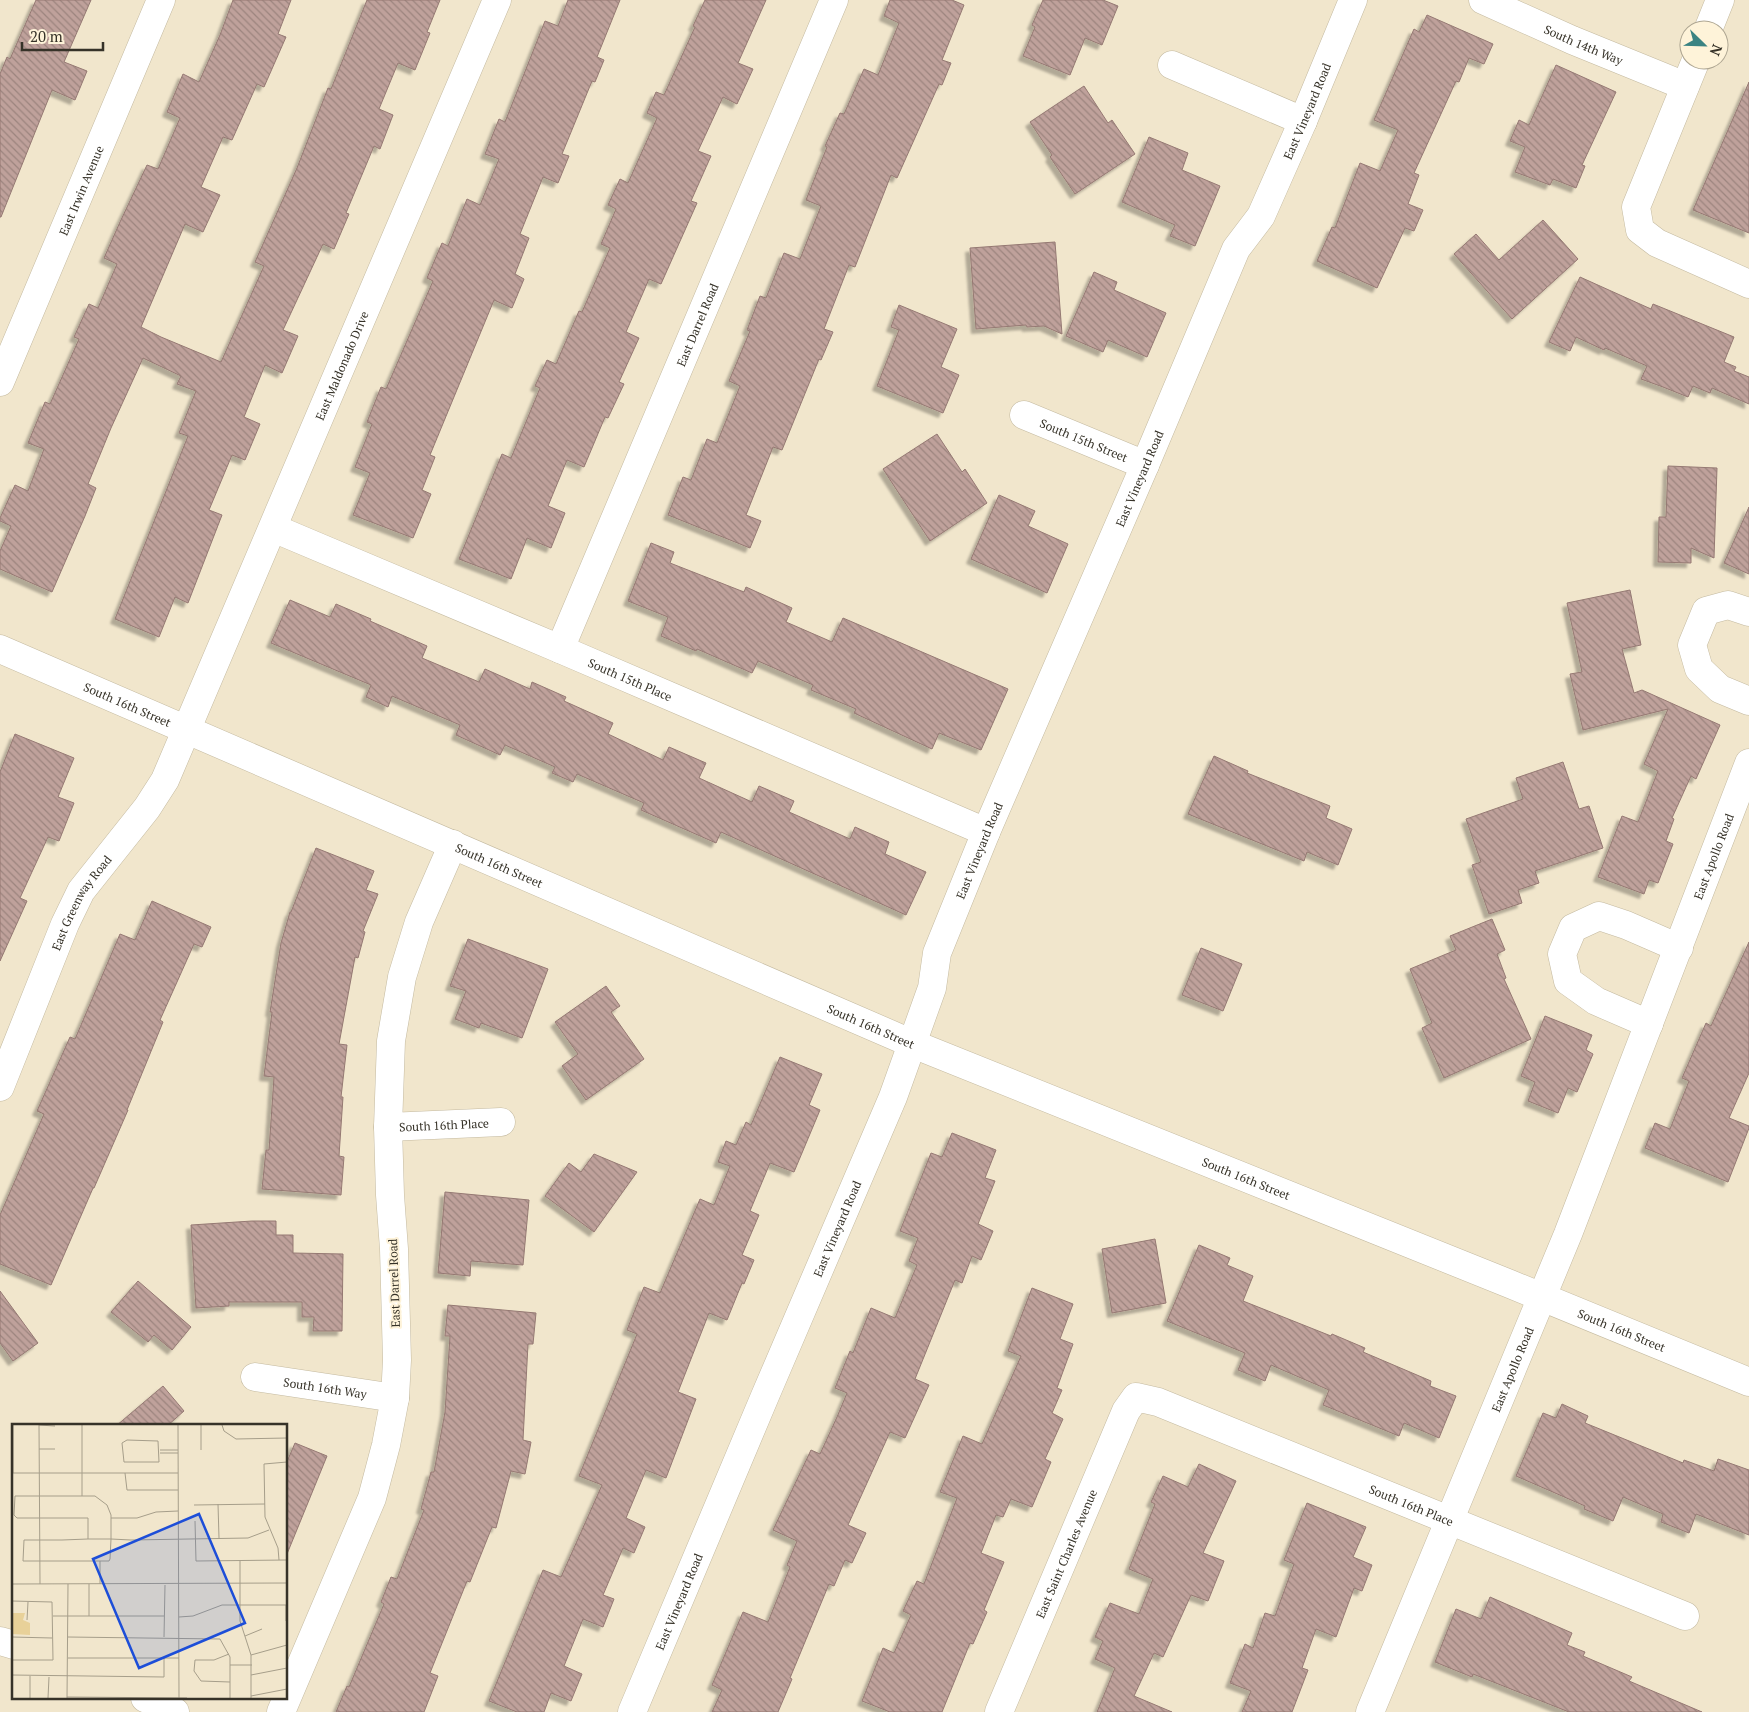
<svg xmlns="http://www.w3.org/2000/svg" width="1749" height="1712" viewBox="0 0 1749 1712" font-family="'PT Serif',serif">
	<defs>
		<pattern id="building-back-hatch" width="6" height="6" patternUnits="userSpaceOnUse" patternTransform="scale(1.25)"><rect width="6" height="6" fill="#bfa19b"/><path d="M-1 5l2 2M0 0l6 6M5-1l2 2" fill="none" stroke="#9c847e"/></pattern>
		<filter id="shadow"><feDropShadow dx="-4.5" dy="4.5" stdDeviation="1" flood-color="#0004"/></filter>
	</defs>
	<rect width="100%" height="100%" fill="#f1e6cc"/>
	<path fill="url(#building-back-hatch)" stroke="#957973" filter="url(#shadow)" d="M 36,0 L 91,0 L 64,62 L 87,71 L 75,100 L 52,90 L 1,217 L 0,217 L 0,74 L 7,57 L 10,59 Z
		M 233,0 L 291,0 L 278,34 L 286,37 L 264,87 L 257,84 L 232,140 L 223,137 L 201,187 L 220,195 L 203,232 L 185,224 L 141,327 L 161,337 L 221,362 L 264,266 L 255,262 L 297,168 L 328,88 L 331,89 L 367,0 L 440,0 L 427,32 L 430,33 L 415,70 L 398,63 L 379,109 L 393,115 L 380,149 L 374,146 L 346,213 L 349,214 L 334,249 L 323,244 L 283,330 L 298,336 L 282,373 L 265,365 L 244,417 L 260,424 L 245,460 L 232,455 L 209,510 L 222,515 L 188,603 L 175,597 L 159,637 L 115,619 L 188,436 L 179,433 L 196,391 L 177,384 L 181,376 L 143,358 L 111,428 L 88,484 L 96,488 L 85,516 L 52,592 L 0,569 L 0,551 L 11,526 L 0,521 L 0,518 L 15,485 L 28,491 L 44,449 L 28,443 L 45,402 L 50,404 L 79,339 L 74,337 L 89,304 L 98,308 L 117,264 L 104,258 L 120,222 L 147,165 L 158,169 L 180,118 L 167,112 L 183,74 L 199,82 L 220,35 Z
		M 568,0 L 620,0 L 597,57 L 604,60 L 595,82 L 592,81 L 562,154 L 569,156 L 558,183 L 543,177 L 520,234 L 529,238 L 515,274 L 524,279 L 512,308 L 494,300 L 430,455 L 435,457 L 422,490 L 431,494 L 413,538 L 353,515 L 370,473 L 355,467 L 372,424 L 367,422 L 381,387 L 386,389 L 433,281 L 427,278 L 442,243 L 448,246 L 467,199 L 480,205 L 499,159 L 485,154 L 499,119 L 505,122 L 545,21 L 558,26 Z
		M 705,0 L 766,0 L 738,63 L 753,69 L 737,104 L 723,97 L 698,151 L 711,156 L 691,201 L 697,203 L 661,284 L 649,279 L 626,332 L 639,338 L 619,382 L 624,384 L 608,418 L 605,417 L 584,467 L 567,460 L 548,506 L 565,513 L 551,548 L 527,538 L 511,579 L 459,559 L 502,454 L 511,458 L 540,388 L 535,386 L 547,360 L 556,364 L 579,311 L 582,312 L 610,248 L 601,244 L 616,209 L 608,205 L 620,179 L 628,183 L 657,118 L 647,113 L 656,92 L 664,95 L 695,27 L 693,26 Z
		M 890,0 L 952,0 L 964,5 L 942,60 L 951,63 L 942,85 L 939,84 L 897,178 L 891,175 L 855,267 L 849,265 L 824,329 L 833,332 L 821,360 L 819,359 L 782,450 L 773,447 L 746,515 L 761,521 L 750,548 L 668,515 L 683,477 L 691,480 L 707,439 L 717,443 L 740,386 L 729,381 L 750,331 L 747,330 L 760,296 L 766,298 L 784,253 L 800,259 L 821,206 L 806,200 L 827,147 L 825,146 L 840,113 L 844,114 L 864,69 L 878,75 L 899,23 L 884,16 Z
		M 1043,0 L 1103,0 L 1118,6 L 1102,45 L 1085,38 L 1070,75 L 1023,56 L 1035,27 L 1032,25 Z
		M 1427,15 L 1493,44 L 1484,64 L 1469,58 L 1459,82 L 1456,81 L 1414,173 L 1419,175 L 1408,204 L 1423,210 L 1414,231 L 1405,228 L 1377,288 L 1317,261 L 1332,227 L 1335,228 L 1360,163 L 1380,171 L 1398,130 L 1374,120 L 1414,29 L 1419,32 Z
		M 1556,65 L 1616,92 L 1582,165 L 1585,166 L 1576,188 L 1553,179 L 1550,185 L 1515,172 L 1525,147 L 1510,141 L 1519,120 L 1529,125 Z
		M 1749,82 L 1749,233 L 1693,210 Z
		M 1084,86 L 1108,123 L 1112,120 L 1135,154 L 1075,194 L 1050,157 L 1052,155 L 1030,122 Z
		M 1149,137 L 1188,153 L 1182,170 L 1220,186 L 1195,246 L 1170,236 L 1175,225 L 1122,202 Z
		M 1543,220 L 1578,259 L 1512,319 L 1454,254 L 1476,234 L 1499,260 Z
		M 1055,242 L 1062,334 L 1044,326 L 1027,327 L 1026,325 L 976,329 L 970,248 Z
		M 1094,272 L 1117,282 L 1114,290 L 1166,313 L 1147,357 L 1108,340 L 1103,352 L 1066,336 Z
		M 1580,277 L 1651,309 L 1653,304 L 1734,337 L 1724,362 L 1736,367 L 1734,371 L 1749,377 L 1749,404 L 1712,388 L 1710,393 L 1693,386 L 1688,397 L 1663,387 L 1641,379 L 1647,366 L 1605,348 L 1604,350 L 1576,337 L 1570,351 L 1549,342 Z
		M 899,305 L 957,329 L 941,367 L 959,375 L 943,413 L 877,386 L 899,330 L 891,327 Z
		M 937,434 L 962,472 L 965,469 L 987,503 L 930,541 L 883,469 Z
		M 1668,466 L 1717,468 L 1714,558 L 1691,548 L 1691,563 L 1658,562 L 1659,517 L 1666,517 Z
		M 999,495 L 1035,511 L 1028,526 L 1068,544 L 1047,593 L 971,559 Z
		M 1749,507 L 1749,574 L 1724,563 Z
		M 651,543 L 674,552 L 670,563 L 744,592 L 746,587 L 792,608 L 786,622 L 832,642 L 843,618 L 1008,689 L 981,750 L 939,733 L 932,749 L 854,713 L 856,709 L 811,690 L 813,685 L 758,661 L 752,673 L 697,649 L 696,651 L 661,636 L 668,617 L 628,601 Z
		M 1630,590 L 1641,645 L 1622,649 L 1634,693 L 1642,690 L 1720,725 L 1696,779 L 1691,776 L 1672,818 L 1674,819 L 1666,841 L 1673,844 L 1658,883 L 1649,880 L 1644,894 L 1598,877 L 1622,816 L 1638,822 L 1658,771 L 1644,764 L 1668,709 L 1583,730 L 1570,674 L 1582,672 L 1567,603 Z
		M 290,600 L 330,617 L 336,604 L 371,619 L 370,621 L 427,646 L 422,658 L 479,682 L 485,669 L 530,689 L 532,682 L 566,697 L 564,701 L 613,723 L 608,734 L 663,760 L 669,747 L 706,763 L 699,778 L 752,802 L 759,786 L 794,801 L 789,812 L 850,839 L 855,827 L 889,842 L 885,854 L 926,872 L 906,915 L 721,832 L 716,843 L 641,810 L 644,803 L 577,774 L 573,782 L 552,773 L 555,767 L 505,745 L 500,755 L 456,735 L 460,725 L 392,696 L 388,707 L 366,697 L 371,685 L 271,643 Z
		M 15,734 L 74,758 L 58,797 L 74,803 L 59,841 L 48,837 L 20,898 L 27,901 L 0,961 L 0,772 Z
		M 1214,756 L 1248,771 L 1247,773 L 1330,806 L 1326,818 L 1352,829 L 1338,865 L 1307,852 L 1304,861 L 1188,814 Z
		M 1563,762 L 1579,809 L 1589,806 L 1603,848 L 1535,871 L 1539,883 L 1518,890 L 1522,903 L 1489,914 L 1472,865 L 1481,862 L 1466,819 L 1523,799 L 1516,778 Z
		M 316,848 L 374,871 L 366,890 L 378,894 L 363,931 L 365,932 L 358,958 L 355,957 L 339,1044 L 347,1045 L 341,1097 L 343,1097 L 339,1156 L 344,1157 L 341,1195 L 262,1189 L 266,1150 L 269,1150 L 274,1077 L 264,1076 L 272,1012 L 270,1012 L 281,943 L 290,912 L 291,912 Z
		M 152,901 L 211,927 L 202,947 L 194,944 L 160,1020 L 163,1022 L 127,1110 L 128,1110 L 94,1188 L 93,1188 L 51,1285 L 0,1264 L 0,1215 L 44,1114 L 37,1111 L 70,1037 L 75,1039 L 120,934 L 135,940 Z
		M 1492,919 L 1505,950 L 1497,954 L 1506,978 L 1504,979 L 1531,1039 L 1444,1078 L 1422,1028 L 1432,1023 L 1410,969 L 1456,950 L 1450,936 Z
		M 468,939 L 548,969 L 522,1038 L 481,1023 L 479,1028 L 455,1019 L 466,991 L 450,986 Z
		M 1749,942 L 1749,1073 L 1729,1118 L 1749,1126 L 1749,1128 L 1728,1182 L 1645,1148 L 1655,1123 L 1670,1129 L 1689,1081 L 1682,1078 L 1706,1023 L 1711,1026 Z
		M 1201,948 L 1242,964 L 1223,1011 L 1182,995 Z
		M 606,986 L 620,1006 L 611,1012 L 644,1059 L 586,1100 L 562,1066 L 578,1054 L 555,1022 Z
		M 1545,1016 L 1592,1035 L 1586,1050 L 1593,1054 L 1577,1092 L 1568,1088 L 1558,1113 L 1528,1101 L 1535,1082 L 1521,1076 Z
		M 780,1057 L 822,1074 L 809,1105 L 820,1110 L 794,1172 L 770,1163 L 750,1211 L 759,1215 L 742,1255 L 754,1260 L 744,1284 L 742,1283 L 727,1320 L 709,1313 L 678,1392 L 696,1399 L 666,1478 L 646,1470 L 626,1518 L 645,1527 L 634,1553 L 623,1548 L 603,1595 L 614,1599 L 603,1627 L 583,1619 L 564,1666 L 582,1674 L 571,1701 L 551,1693 L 544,1712 L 517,1712 L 489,1701 L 543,1570 L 561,1577 L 602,1485 L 579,1476 L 637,1334 L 627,1330 L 644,1287 L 660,1293 L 700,1199 L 714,1205 L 730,1166 L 718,1162 L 726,1141 L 736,1145 L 746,1122 L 751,1125 Z
		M 952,1133 L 996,1150 L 985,1178 L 995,1181 L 978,1224 L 993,1231 L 981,1260 L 972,1256 L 962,1283 L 955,1280 L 915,1379 L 929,1385 L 905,1438 L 890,1432 L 848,1525 L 866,1533 L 852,1563 L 845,1560 L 834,1586 L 829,1584 L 790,1678 L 792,1679 L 778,1712 L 712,1712 L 722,1690 L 712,1685 L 743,1612 L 768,1622 L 790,1567 L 787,1565 L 797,1541 L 773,1530 L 811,1450 L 820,1454 L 837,1417 L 847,1393 L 835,1388 L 850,1351 L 853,1353 L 871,1308 L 895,1318 L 917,1265 L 909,1261 L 918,1238 L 900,1231 L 931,1153 L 942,1157 Z
		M 594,1154 L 637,1172 L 594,1232 L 545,1196 L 569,1163 L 581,1172 Z
		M 445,1192 L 529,1200 L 523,1265 L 471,1261 L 470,1276 L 438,1273 Z
		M 252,1221 L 276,1221 L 276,1235 L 293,1235 L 293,1253 L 343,1254 L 342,1331 L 313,1331 L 314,1317 L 302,1317 L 302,1302 L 229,1302 L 229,1306 L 196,1308 L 191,1225 Z
		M 1155,1239 L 1166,1303 L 1112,1313 L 1102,1249 Z
		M 1199,1245 L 1230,1258 L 1227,1265 L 1253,1276 L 1243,1301 L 1331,1336 L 1332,1334 L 1365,1348 L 1363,1352 L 1431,1381 L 1430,1386 L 1456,1396 L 1439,1438 L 1404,1423 L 1399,1436 L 1323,1405 L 1329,1390 L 1271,1365 L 1265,1381 L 1238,1370 L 1245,1353 L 1167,1321 Z
		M 138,1281 L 191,1327 L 172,1350 L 154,1335 L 148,1342 L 111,1312 Z
		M 1032,1288 L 1073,1304 L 1060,1339 L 1073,1344 L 1057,1388 L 1062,1390 L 1052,1413 L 1063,1419 L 1045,1459 L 1051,1462 L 1032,1507 L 1011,1499 L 1003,1517 L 996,1515 L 981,1553 L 1004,1562 L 984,1610 L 987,1612 L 973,1644 L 970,1643 L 942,1712 L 890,1712 L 862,1701 L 883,1648 L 894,1653 L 911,1615 L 903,1611 L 917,1581 L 924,1584 L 957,1498 L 940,1492 L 963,1436 L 982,1444 L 1021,1356 L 1008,1351 Z
		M 0,1291 L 38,1343 L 13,1361 L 0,1343 Z
		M 448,1305 L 536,1313 L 533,1344 L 528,1344 L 523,1440 L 531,1442 L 525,1474 L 511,1471 L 496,1528 L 492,1527 L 470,1582 L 467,1581 L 430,1673 L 438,1676 L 424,1712 L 336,1712 L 347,1686 L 349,1687 L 384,1604 L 381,1602 L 391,1577 L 397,1579 L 424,1510 L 421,1509 L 431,1472 L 434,1472 L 445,1412 L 450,1336 L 445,1336 Z
		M 163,1386 L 184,1411 L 167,1426 L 116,1426 Z
		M 1562,1404 L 1588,1416 L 1585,1423 L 1683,1463 L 1684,1460 L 1714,1471 L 1718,1459 L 1749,1470 L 1749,1535 L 1696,1514 L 1689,1533 L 1661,1522 L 1663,1514 L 1623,1497 L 1613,1521 L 1584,1509 L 1585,1506 L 1516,1476 L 1543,1413 L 1556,1418 Z
		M 295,1443 L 327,1456 L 287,1554 L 286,1464 Z
		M 1199,1464 L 1236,1481 L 1203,1553 L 1224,1561 L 1208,1601 L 1191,1595 L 1163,1657 L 1154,1653 L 1134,1696 L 1172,1712 L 1097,1712 L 1115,1668 L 1095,1659 L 1103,1641 L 1095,1637 L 1110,1603 L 1139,1614 L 1153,1579 L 1129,1569 L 1155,1504 L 1151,1502 L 1163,1476 L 1188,1487 Z
		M 1307,1503 L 1366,1527 L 1353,1557 L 1372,1565 L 1362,1591 L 1354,1588 L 1336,1637 L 1316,1629 L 1302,1668 L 1308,1670 L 1292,1712 L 1242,1712 L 1251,1691 L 1230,1683 L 1245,1644 L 1253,1648 L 1265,1613 L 1275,1616 L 1294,1564 L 1284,1560 Z
		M 1490,1597 L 1572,1633 L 1567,1645 L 1585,1652 L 1583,1656 L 1632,1677 L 1629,1681 L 1702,1712 L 1569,1712 L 1473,1674 L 1472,1677 L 1435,1662 L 1456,1609 L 1481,1619 Z"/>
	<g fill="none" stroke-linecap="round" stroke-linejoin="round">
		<defs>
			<g id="minor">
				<path id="s1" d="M 1483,0 L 1572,40 L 1685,86"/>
				<path d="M 1708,30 L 1720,0"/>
				<path d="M 1696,60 L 1636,207 L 1640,230 L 1657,243 L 1749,284"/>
				<path d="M 1172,65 L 1303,121"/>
				<path id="s2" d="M 0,382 L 161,0"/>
				<path id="s3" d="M 1024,415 L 1145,465"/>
				<path id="s4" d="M 273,528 L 560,649 L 986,832"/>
				<path d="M 1749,612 L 1728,605 L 1706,611 L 1692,645 L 1699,669 L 1720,689 L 1749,701"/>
				<path id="s5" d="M 560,649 L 834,0"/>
				<path d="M 1649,1024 L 1596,1001 L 1568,981 L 1562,954 L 1573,928 L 1599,916 L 1626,925 L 1679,948"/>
				<path id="s6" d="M 0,1087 L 65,924 L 81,891 L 147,808 L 165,780 L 497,0"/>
				<path id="s7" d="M 388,1127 L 501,1122"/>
				<path id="s8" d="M 255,1377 L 395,1398"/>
				<path d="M 0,1641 L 14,1645"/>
				<path d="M 145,1698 L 175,1712"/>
				<path d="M 281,1712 L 372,1498 L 386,1445 L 395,1398 L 397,1360 L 394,1249 L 390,1195 L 388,1127 L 391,1041 L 402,977 L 419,922 L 453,844"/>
				<path id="s9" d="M 632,1712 L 765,1396 L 893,1097 L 932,988 L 937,953 L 986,832 L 1145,465 L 1236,249 L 1261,216 L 1303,121 L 1353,0"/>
				<path id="s10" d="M 999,1712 L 1126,1411 L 1136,1397 L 1158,1402 L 1685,1616"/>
				<path id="s11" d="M 1370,1712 L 1568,1234 L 1749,763"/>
			</g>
			<g id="major">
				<path id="s12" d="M 0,649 L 913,1044 L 1510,1284 L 1749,1382"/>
			</g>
		</defs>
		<use href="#minor" stroke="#c4baa0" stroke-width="29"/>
		<use href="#major" stroke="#c4baa0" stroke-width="29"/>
		<use href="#minor" stroke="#fff" stroke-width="28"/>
		<use href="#major" stroke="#fff" stroke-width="28"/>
	</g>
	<g text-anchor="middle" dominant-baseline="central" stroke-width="4" stroke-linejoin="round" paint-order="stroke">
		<g font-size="12" fill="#363228" stroke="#fef3d9">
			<text stroke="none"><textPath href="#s1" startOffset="110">South 14th Way</textPath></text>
			<text stroke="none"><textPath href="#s9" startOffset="1740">East Vineyard Road</textPath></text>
			<text stroke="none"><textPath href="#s2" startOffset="208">East Irwin Avenue</textPath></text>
			<text stroke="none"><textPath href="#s5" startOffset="352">East Darrel Road</textPath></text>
			<text stroke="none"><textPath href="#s6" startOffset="802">East Maldonado Drive</textPath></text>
			<text stroke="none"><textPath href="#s3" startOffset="65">South 15th Street</textPath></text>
			<text stroke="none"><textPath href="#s9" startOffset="1335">East Vineyard Road</textPath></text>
			<text stroke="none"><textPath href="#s4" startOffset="388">South 15th Place</textPath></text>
			<text stroke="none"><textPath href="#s12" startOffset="139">South 16th Street</textPath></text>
			<text stroke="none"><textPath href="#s9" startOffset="930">East Vineyard Road</textPath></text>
			<text stroke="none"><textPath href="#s11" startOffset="922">East Apollo Road</textPath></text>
			<text stroke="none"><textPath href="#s12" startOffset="544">South 16th Street</textPath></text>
			<text stroke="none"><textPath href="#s6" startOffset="202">East Greenway Road</textPath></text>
			<text stroke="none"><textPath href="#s12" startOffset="949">South 16th Street</textPath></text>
			<text stroke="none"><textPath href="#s7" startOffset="56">South 16th Place</textPath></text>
			<text stroke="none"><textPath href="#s12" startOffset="1354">South 16th Street</textPath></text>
			<text stroke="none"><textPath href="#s9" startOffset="525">East Vineyard Road</textPath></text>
			<text transform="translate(394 1283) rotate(-92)">East Darrel Road</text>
			<text stroke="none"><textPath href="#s12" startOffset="1759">South 16th Street</textPath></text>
			<text stroke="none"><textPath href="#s11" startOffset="371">East Apollo Road</textPath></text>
			<text stroke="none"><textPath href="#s8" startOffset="71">South 16th Way</textPath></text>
			<text stroke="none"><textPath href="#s10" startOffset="640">South 16th Place</textPath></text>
			<text stroke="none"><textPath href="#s10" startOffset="172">East Saint Charles Avenue</textPath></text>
			<text stroke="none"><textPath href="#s9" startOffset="120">East Vineyard Road</textPath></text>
		</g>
	</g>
	<g transform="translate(12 1424)">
		<rect width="275" height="275" fill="#f1e6cc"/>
		<path d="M 1,180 L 1,189 L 13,189 L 11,196 L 18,199 L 18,211 L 0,210 Z" fill="#e8d199"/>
		<path fill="none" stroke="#a69e8a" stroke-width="1" d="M 27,1 L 28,160M 27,1 L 43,2M 70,1 L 70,72M 166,1 L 167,274M 189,1 L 189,26M 210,1 L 212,7 L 224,15 L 275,14M 115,16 L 146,17 L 147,38 L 112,38 L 110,19 ZM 27,25 L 43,25M 148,26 L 166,26M 148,29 L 166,29M 0,49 L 166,49M 1,49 L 1,1M 113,49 L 115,66 L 166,66M 206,80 L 207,114M 182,81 L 253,80M 99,94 L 125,94 L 144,88 L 166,87M 183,97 L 184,137 L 275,136M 76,115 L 76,94 L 5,94 L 2,91 L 3,72 L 83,72 L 95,81 L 99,91 L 99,115 L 98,135 L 97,137 L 11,137 L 12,116 L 50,116 L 76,115 L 99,115 L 119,116 L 236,114 L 257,106M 267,136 L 266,124 L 253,93 L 252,40 L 275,38M 228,137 L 228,197 L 239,231 L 239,274M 0,160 L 275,159M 77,160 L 77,192M 88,160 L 88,137M 0,177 L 40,178 L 41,236 L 0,236M 41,192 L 152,192M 167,193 L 181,192 L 210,181 L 275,181M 15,196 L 16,178M 274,197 L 274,181M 233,212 L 250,205M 0,213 L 40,214M 56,213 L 208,215 L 218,233 L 218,274M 152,213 L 153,161M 217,230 L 202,236 L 183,236 L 182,247 L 189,257 L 218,258M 239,231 L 275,221M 56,234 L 167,234M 218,241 L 240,241M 0,251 L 152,253 L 152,234M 239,251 L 275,244M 18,252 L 18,274M 239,272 L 275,265M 55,273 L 175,274M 36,274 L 37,253M 55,274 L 56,160"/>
		<path fill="#1d4ed8" fill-opacity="0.15" stroke="#1d4ed8" stroke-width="2.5" d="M 187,90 L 233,199 L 127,244 L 81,135 Z"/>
		<rect width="275" height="275" fill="none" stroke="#363228" stroke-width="2.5"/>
	</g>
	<g transform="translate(1704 45) rotate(113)"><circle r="24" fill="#fef3d9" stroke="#aea692"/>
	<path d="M0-4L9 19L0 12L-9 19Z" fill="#3a8382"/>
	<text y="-8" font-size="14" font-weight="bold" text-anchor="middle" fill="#363228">N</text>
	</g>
	<path d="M22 42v8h81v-8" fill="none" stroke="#363228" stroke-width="2.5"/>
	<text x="30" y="42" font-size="15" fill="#363228" stroke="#fef3d9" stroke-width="4" paint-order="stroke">20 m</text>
</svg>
